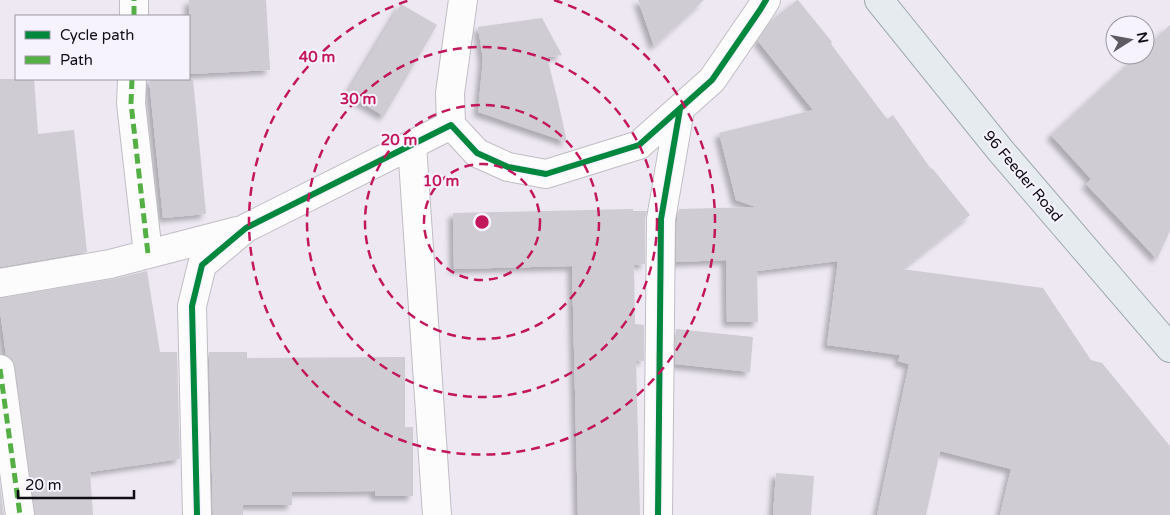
<svg xmlns="http://www.w3.org/2000/svg" width="1170" height="515" viewBox="0 0 1170 515" font-family="'Varela Round',sans-serif">
	<defs>
		<filter id="shadow"><feDropShadow dx="-4.5" dy="4.5" stdDeviation="2.5" flood-color="#0004"/></filter>
	</defs>
	<rect width="100%" height="100%" fill="#ede8f2"/>
	<path fill="#cfccd3" filter="url(#shadow)" d="M 189,0 L 266,0 L 270,70 L 189,74 Z
		M 638,0 L 704,0 L 654,46 Z
		M 797,0 L 798,0 L 832,42 L 831,44 L 887,119 L 893,115 L 931,169 L 932,168 L 970,215 L 902,269 L 1043,288 L 1091,360 L 1102,363 L 1170,446 L 1170,515 L 1000,515 L 1011,469 L 940,451 L 926,515 L 877,515 L 909,364 L 898,361 L 900,355 L 827,345 L 838,261 L 757,271 L 758,322 L 727,322 L 726,260 L 676,262 L 677,220 L 679,209 L 756,207 L 736,200 L 719,133 L 813,110 L 758,41 L 771,21 Z
		M 401,4 L 437,25 L 384,116 L 347,94 Z
		M 542,18 L 562,55 L 547,57 L 558,101 L 567,142 L 478,112 L 483,59 L 478,27 Z
		M 1170,25 L 1170,231 L 1157,259 L 1086,184 L 1091,179 L 1051,135 L 1138,55 L 1145,55 L 1145,49 Z
		M 0,79 L 34,79 L 38,134 L 74,130 L 87,252 L 0,267 Z
		M 149,79 L 193,79 L 206,214 L 163,218 Z
		M 633,209 L 633,211 L 647,211 L 645,219 L 645,264 L 634,265 L 635,324 L 644,325 L 644,361 L 636,360 L 640,515 L 578,515 L 572,266 L 454,269 L 453,213 Z
		M 147,271 L 160,352 L 177,352 L 180,459 L 90,472 L 93,515 L 35,515 L 15,367 L 12,359 L 6,355 L 0,311 L 0,298 L 113,279 Z
		M 676,329 L 753,337 L 750,372 L 675,364 Z
		M 209,352 L 247,352 L 247,358 L 405,357 L 405,427 L 413,427 L 413,496 L 375,496 L 375,491 L 292,492 L 292,505 L 243,505 L 243,515 L 213,515 Z
		M 776,473 L 814,476 L 811,515 L 773,515 Z
		M 0,484 L 4,515 L 0,515 Z"/>
	<g fill="none" stroke-linecap="round" stroke-linejoin="round">
		<defs>
			<path id="street" d="M 134,16 L 134,0
				M 132,79 L 131,103 L 148,254
				M 451,125 L 450,93 L 463,0
				M 412,145 L 437,515
				M 0,283 L 110,264 L 237,231
				M 0,369 L 20,515
				M 197,515 L 192,306 L 202,265 L 246,228 L 451,125 L 477,153 L 508,167 L 546,174 L 639,145 L 712,80 L 760,10 L 766,0
				M 658,515 L 661,219 L 680,109"/>
			<path id="primary" d="M 879,0 L 1000,150 L 1170,348"/>
		</defs>
		<use href="#street" stroke="#c0bdc4" stroke-width="30"/>
		<use href="#primary" stroke="#a2abb2" stroke-width="30"/>
		<use href="#street" stroke="#fcfcfd" stroke-width="28"/>
		<use href="#primary" stroke="#e5ebef" stroke-width="28"/>
		<path stroke="#54b044" stroke-width="5" stroke-dasharray="10 5" stroke-linecap="butt" d="M 134,16 L 134,0
			M 132,79 L 131,103 L 148,254
			M 0,369 L 20,515"/>
		<defs>
			<path id="cycleway" d="M 197,515 L 192,306 L 202,265 L 246,228 L 451,125 L 477,153 L 508,167 L 546,174 L 639,145 L 712,80 L 760,10 L 766,0
				M 658,515 L 661,219 L 680,109"/>
		</defs>
		<use href="#cycleway" stroke="#f7f3fe" stroke-width="9"/>
		<use href="#cycleway" stroke="#00873e" stroke-width="6"/>
	</g>
	<g fill="none" stroke="#c2185b" stroke-width="2.5" stroke-dasharray="9 6">
		<circle cx="482" cy="222" r="58"/>
		<circle cx="482" cy="222" r="117"/>
		<circle cx="482" cy="222" r="175"/>
		<path d="M554 0A233 233 0 1 1 410 0"/>
	</g>
	<g text-anchor="middle" dominant-baseline="central" stroke-width="4" stroke-linejoin="round" paint-order="stroke">
		<g font-size="15" fill="#110f15" stroke="#f7f3fe">
			<text transform="translate(1023 176) rotate(50)">96 Feeder Road</text>
		</g>
	</g>
	<circle cx="482" cy="222" r="8" fill="#c2185b" stroke="#f7f3fe" stroke-width="2.5"/>
	<g font-size="15" text-anchor="middle" font-weight="bold" fill="#c2185b" stroke="#f7f3fe" stroke-width="4" stroke-linejoin="round" paint-order="stroke">
		<text x="317" y="62">40 m</text>
		<text x="358" y="104">30 m</text>
		<text x="399" y="145">20 m</text>
		<text x="441" y="186">10 m</text>
	</g>
	<rect x="15" y="15" width="175" height="65" fill="#f7f3fe" stroke="#9b98a1"/>
	<rect x="25" y="31" width="25" height="8" fill="#00873e" stroke="#9b98a1"/>
	<text x="60" y="40" font-size="15" fill="#110f15">Cycle path</text>
	<rect x="25" y="56" width="25" height="8" fill="#54b044" stroke="#9b98a1"/>
	<text x="60" y="65" font-size="15" fill="#110f15">Path</text>
	<g transform="translate(1130 40) rotate(79)"><circle r="24" fill="#f7f3fe" stroke="#9b98a1"/>
	<path d="M0-4L9 19L0 12L-9 19Z" fill="#5e5b62"/>
	<text y="-8" font-size="14" font-weight="bold" text-anchor="middle" fill="#110f15">N</text>
	</g>
	<path d="M18 490v8h116v-8" fill="none" stroke="#110f15" stroke-width="2.5"/>
	<text x="25" y="490" font-size="15" fill="#110f15" stroke="#f7f3fe" stroke-width="4" paint-order="stroke">20 m</text>
</svg>
